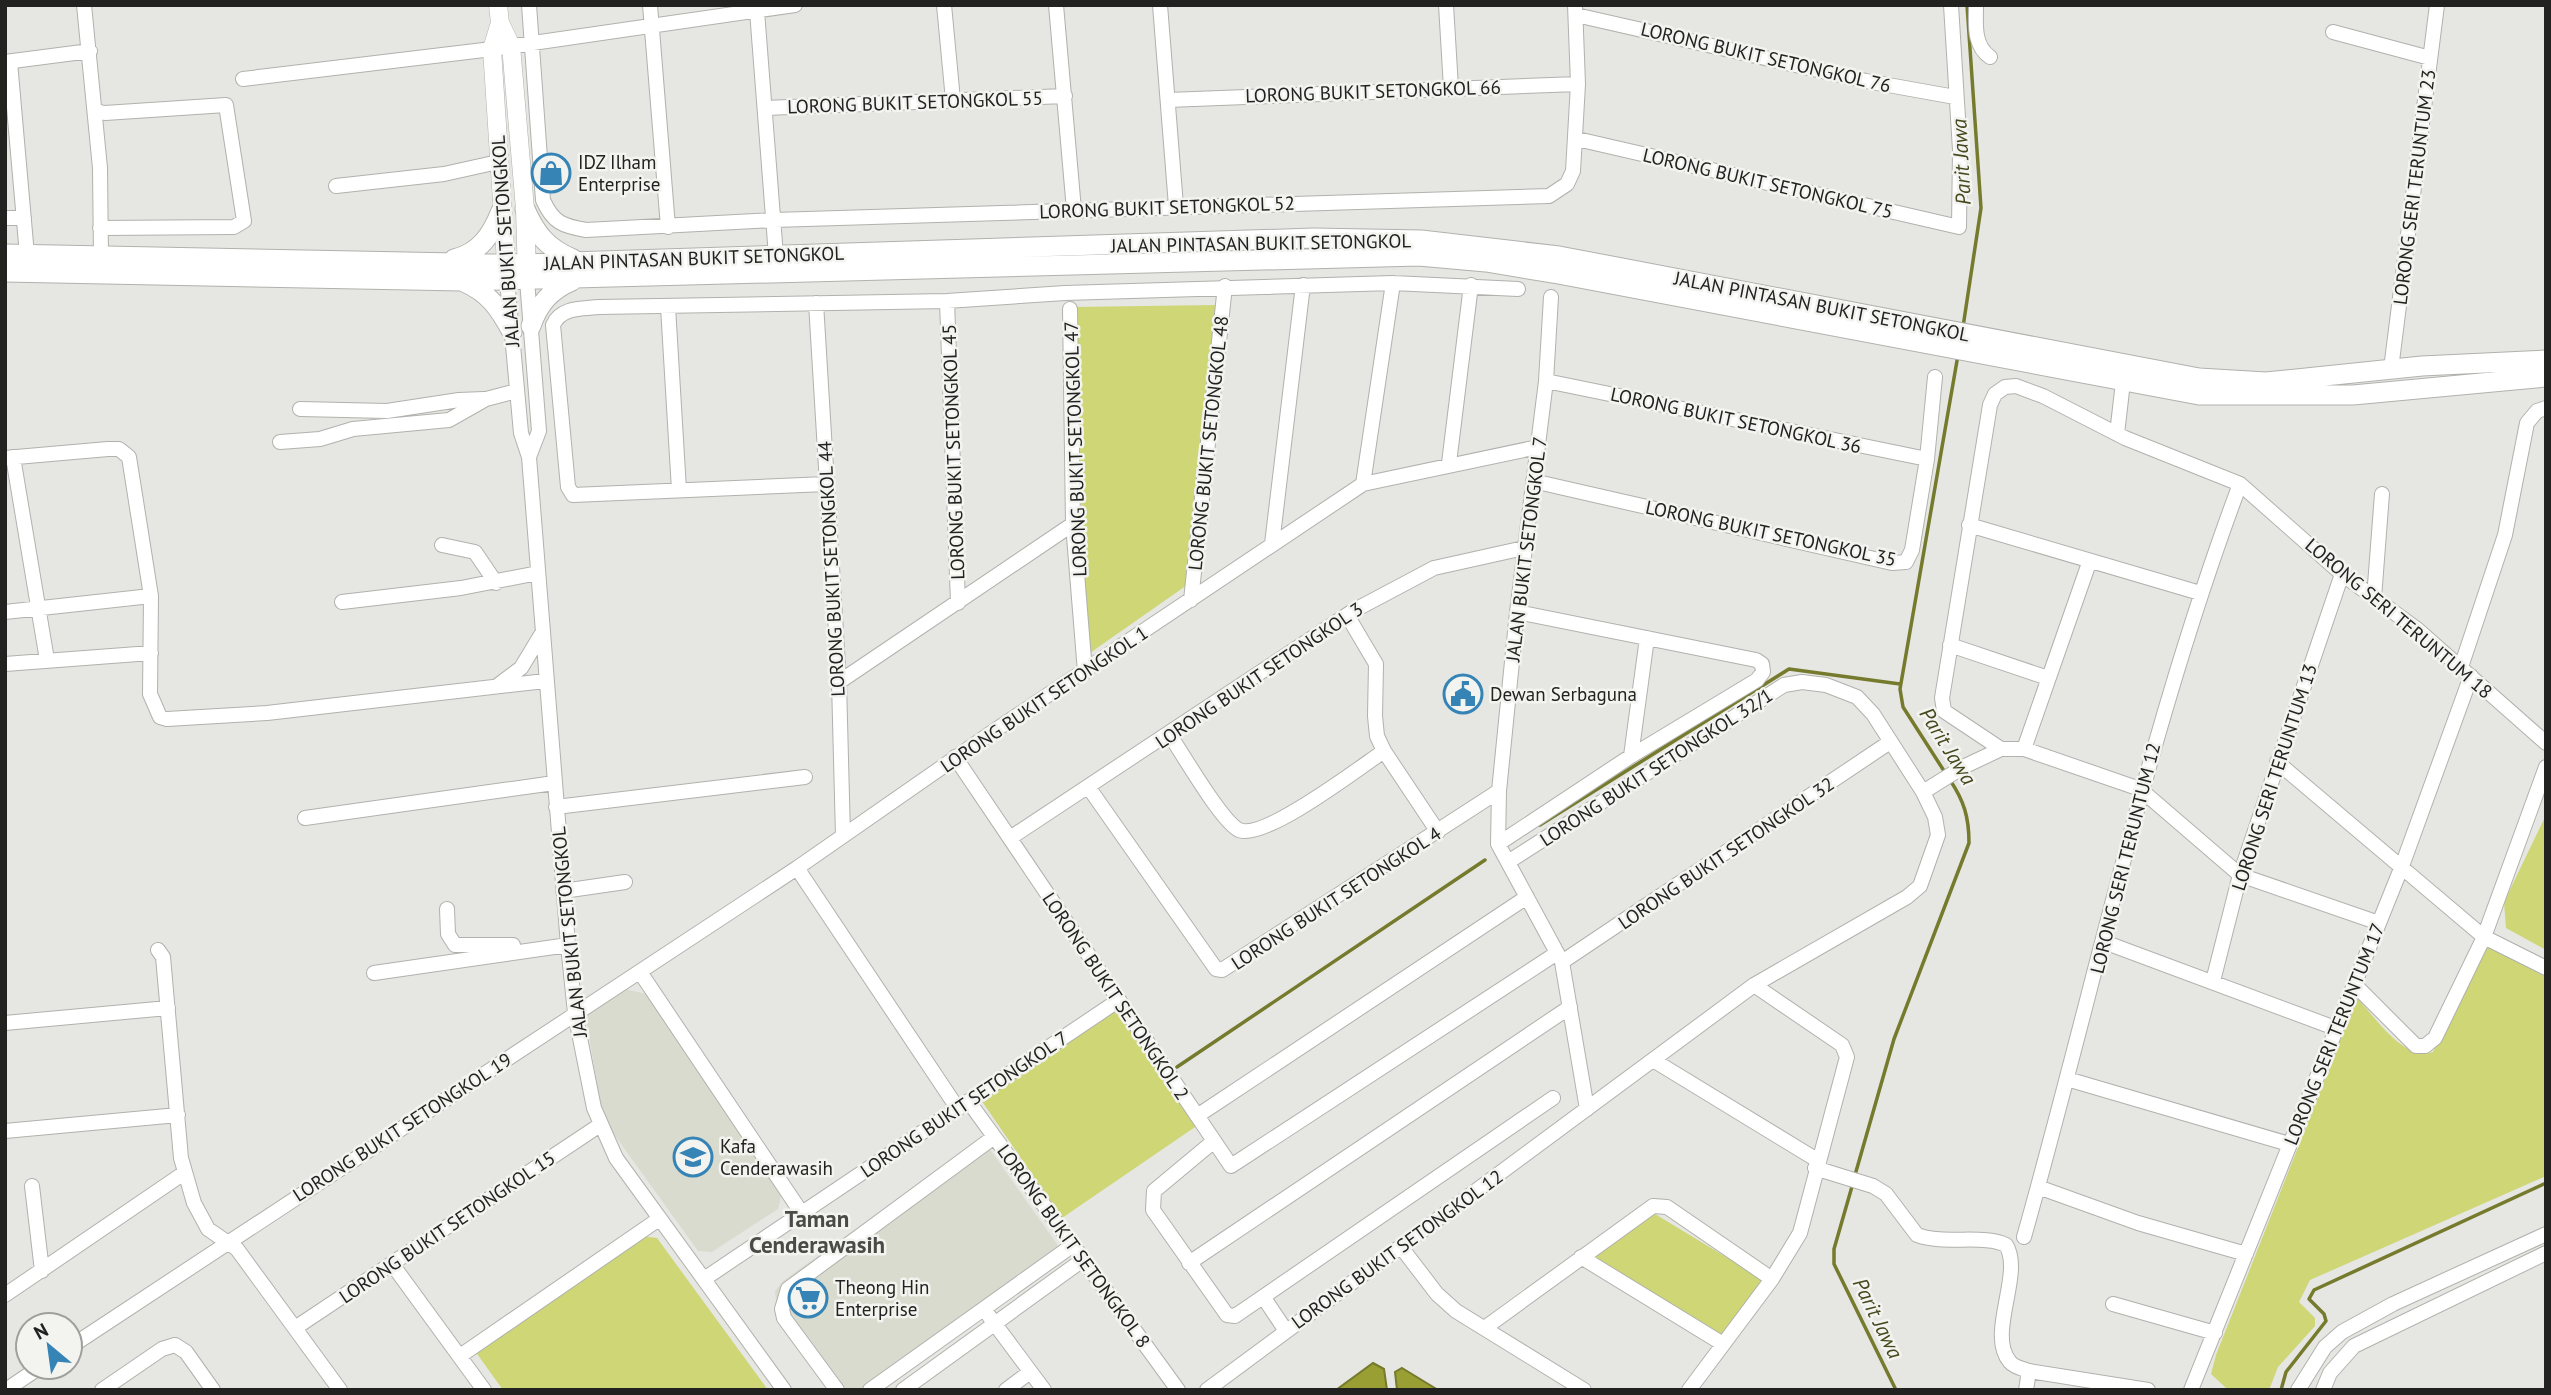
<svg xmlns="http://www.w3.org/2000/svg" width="2551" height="1395" viewBox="0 0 2551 1395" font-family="'PT Sans',sans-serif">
	<rect width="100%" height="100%" fill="#e6e7e2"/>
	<path fill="#d9dbcf" d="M 624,989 L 647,994 L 781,1196 L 778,1209 L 712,1252 L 698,1251 L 603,1119 L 585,1013 Z
		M 982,1138 L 1059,1247 L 863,1390 L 829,1390 L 777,1312 L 775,1291 L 783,1281 Z"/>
	<path fill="#ced675" d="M 1217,305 L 1190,583 L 1087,655 L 1074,307 Z
		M 2546,815 L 2546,950 L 2506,928 L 2504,902 Z
		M 2491,948 L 2546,977 L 2546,1176 L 2310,1280 L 2299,1302 L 2315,1318 L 2315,1326 L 2278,1367 L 2269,1390 L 2226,1388 L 2211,1374 L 2216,1355 L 2357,998 C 2376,1018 2403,1061 2433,1052 L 2480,949 Z
		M 1116,1005 L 1198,1125 L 1062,1218 L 979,1097 Z
		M 1650,1211 L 1764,1280 L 1719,1341 L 1584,1256 Z
		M 641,1236 L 657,1238 L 768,1390 L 503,1390 L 475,1351 Z"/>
	<path fill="#999f32" stroke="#757a2d" stroke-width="2" d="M 1373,1363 L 1384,1369 L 1387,1390 L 1336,1390 Z
		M 1402,1368 L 1438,1390 L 1397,1390 L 1395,1372 Z"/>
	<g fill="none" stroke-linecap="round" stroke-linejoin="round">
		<path stroke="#757a2d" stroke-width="3.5" d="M 1963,327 L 1981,208 L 1967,5
			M 1946,774 L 1903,707 L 1900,689 L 1958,355
			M 1540,825 L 1789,669 L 1900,684
			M 1177,1067 L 1485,860
			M 1855,1175 L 1894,1039 L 1969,843 C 1969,817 1964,801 1950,780
			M 1853,1183 L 1834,1249 L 1834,1264 L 1896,1390
			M 2281,1390 L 2286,1372 L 2326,1321 L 2324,1314 L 2309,1299 L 2314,1290 L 2546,1183"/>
		<defs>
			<path id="minor" d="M 84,5 L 100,168 L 101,256
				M 529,5 L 543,200 C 553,223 563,226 586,230 L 774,220 L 1549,196 L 1567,184 L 1573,171 L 1578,84 L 1575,5
				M 650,5 L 668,227
				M 944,5 L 953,100
				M 1056,5 L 1074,210
				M 1160,5 L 1176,206
				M 1446,5 L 1451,88
				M 1976,5 C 1976,24 1973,45 1990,57
				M 757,11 L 776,256
				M 1576,15 L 1866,81 L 1955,97
				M 2333,32 L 2430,58
				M 5,62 L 90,51
				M 10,62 L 27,255
				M 243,79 L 492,49 L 795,5
				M 1168,100 L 1578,84
				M 765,108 L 1065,96
				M 95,111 L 105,113 L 226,105 L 244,221 L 234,227 L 100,228
				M 1577,139 L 1959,227 L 1960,150 L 1951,5
				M 336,186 L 444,174 L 498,162
				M 5,218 L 24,218
				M 507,280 L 521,433 L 529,457 L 568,945 L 575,1013 L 594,1108 L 616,1158 L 784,1390
				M 527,280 L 539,431 L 529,457
				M 1551,297 L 1546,381 L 1517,612 L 1499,791 L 1498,844 L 1562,962 L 1587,1109
				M 947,301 L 958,603
				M 816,303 L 839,682 L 843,836
				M 668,307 L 679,490
				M 1070,309 L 1073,524 L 1085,672
				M 2391,369 L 2437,5
				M 1546,381 L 1927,459
				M 300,409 L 387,411 L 459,400 L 484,399
				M 2117,434 L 2123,382
				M 280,442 L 320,439 L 353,429 L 449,420 L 486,399 L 517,391
				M 13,457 L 47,660
				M 5,458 L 108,449 L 119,449 L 129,457 L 151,596 L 150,694 L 160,717 L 167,719 L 267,713 L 545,681
				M 1449,463 L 1471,285
				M 1533,481 L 1892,563 L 1906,562 L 1912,550 L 1927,459 L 1935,377
				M 826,484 L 573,495 L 568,487 L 553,325 C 561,307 581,309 599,307 L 947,301 L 1065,293 L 1393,283 L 1518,289
				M 1363,484 L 1393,283
				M 1969,525 L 2200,593
				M 1272,544 L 1303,285
				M 442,545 L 475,552 L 496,583
				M 2374,598 L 2382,494
				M 1191,600 L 1225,286
				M 342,602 L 461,588 L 538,573
				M 5,612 L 151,596
				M 1347,615 L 1376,664 L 1375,716 L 1377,736 L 1384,751 L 1438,832
				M 1950,645 L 2048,678
				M 5,664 L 151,653
				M 2461,667 L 2505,535 L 2527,423 L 2537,411 L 2546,408
				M 839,682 L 1073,524
				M 497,686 L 521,668 L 541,635
				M 1169,734 C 1183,754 1221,821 1239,830 C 1264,841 1359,768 1384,751
				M 2001,749 L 1944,711 L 1942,698 L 1990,405 L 1995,394 L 2005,387 L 2016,386 L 2043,396 L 2125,438 L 2240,484 L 2342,574 L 2418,630 L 2546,743
				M 2024,749 L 2089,563
				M 1631,756 L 1647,638
				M 955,757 L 1231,1166 L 1557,953
				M 2277,762 L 2484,937 L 2546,968
				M 1089,788 L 1216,969 L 1222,970 L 1499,791
				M 1923,792 L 1963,767 L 2001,749 L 2024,749 L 2140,789 L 2240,875 L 2379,923
				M 556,807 L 805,777
				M 305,818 L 554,783
				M 1010,838 L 1353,611 L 1434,568 L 1524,548
				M 1498,844 L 1631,756 L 1757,680 L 1763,672 L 1762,664 L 1756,660 L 1517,612
				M 797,868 L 958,1109
				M 563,891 L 625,882
				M 447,909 L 448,934 L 455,945 L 513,945
				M 2104,942 L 2335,1028
				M 158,950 L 163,957 L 181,1158 L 194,1203 L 208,1229 L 237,1249 L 340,1390
				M 1562,962 L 1890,742
				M 640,972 L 801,1212
				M 374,973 L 568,945
				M 2213,981 L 2240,875 L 2342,574
				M 2354,984 L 2416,1046 L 2425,1046 L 2435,1038 L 2484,937 L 2546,767
				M 5,1023 L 168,1008
				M 1653,1060 L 1817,1160
				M 2067,1079 L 2289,1144
				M 969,1102 L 1178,1390
				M 1197,1116 L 1527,897
				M 5,1131 L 178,1115
				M 1214,1141 L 1154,1191 L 1153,1210 L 1227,1315 L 1235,1316 L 1553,1098
				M 1815,1168 L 1873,1186 L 1886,1194 L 1917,1235 C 1945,1245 1985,1234 2006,1245 C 2024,1274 1986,1334 2010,1362 C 2014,1367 2023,1369 2029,1371 L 2148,1390
				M 32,1186 L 42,1271
				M 2038,1187 L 2138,1223 L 2246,1254
				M 2024,1237 C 2095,985 2148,729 2240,484
				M 1401,1247 L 1437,1294 L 1456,1311 L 1584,1390
				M 1581,1257 L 1723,1344
				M 1189,1263 L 1570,1007
				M 392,1264 L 484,1390
				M 704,1279 L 1119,1000
				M 5,1295 L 184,1173
				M 1264,1298 L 1286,1331
				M 2113,1304 L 2215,1333
				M 989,1316 L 1044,1390
				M 1486,1327 L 1653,1206 L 1667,1207 L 1772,1279
				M 295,1328 L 600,1125
				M 70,1347 L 797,868 L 991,733 L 1363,484 L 1538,447
				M 460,1356 L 659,1219
				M 6,1390 L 40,1367
				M 102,1390 L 162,1349 L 175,1345 L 186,1352 L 213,1390
				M 837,1390 L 784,1318 L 782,1309 L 788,1289 L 994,1137
				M 870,1390 L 1073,1245
				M 903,1390 L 1084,1259
				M 1006,1390 L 1030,1372
				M 1207,1390 L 1754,985 L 1907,897 L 1920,886 L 1938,835 L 1935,817 L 1923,792 L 1873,714 L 1857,697 L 1826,685 L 1802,682 L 1784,685 L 1508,862
				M 1689,1390 L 1772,1279 L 1800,1233 L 1847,1057 L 1842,1045 L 1754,985
				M 2026,1390 L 2029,1371
				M 2191,1390 L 2402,866 L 2471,676
				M 2298,1390 L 2325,1347 L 2342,1332 L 2393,1304 L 2546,1234
				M 2323,1390 L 2330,1373 L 2354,1346 L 2546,1253"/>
			<path id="tertiary" d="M 498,5 L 500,23 L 511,46 L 525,209 L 527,276
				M 500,23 L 492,49 L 507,277"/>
			<path id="secondary" d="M 525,209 C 536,234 547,248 573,259
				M 5,254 L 507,264 L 1314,238 L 1421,240 L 1559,256 L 2199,378 L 2266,382 L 2422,366 L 2546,360
				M 454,259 C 480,253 492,234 501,211
				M 5,272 L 462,281 L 1419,256 L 1486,262 L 1558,274 L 2199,395 L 2353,395 L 2546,377
				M 464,282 C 489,293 499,308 512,332
				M 531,326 C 538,305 550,290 572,281"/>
		</defs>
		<use href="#minor" stroke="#b1b1ad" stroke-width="16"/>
		<use href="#tertiary" stroke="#b1b1ad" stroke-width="19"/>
		<use href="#secondary" stroke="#b1b1ad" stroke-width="21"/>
		<use href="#minor" stroke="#fff" stroke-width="14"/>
		<use href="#tertiary" stroke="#fff" stroke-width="18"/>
		<use href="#secondary" stroke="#fff" stroke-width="19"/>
	</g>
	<defs>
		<symbol id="shop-ring" viewBox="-11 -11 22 22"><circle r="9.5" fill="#f3f4f0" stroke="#3684b6" stroke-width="1.5"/><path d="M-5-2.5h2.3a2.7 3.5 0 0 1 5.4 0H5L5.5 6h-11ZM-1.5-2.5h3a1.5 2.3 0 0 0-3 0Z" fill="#3684b6"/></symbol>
		<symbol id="civic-ring" viewBox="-11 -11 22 22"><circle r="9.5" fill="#f3f4f0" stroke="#3684b6" stroke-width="1.5"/><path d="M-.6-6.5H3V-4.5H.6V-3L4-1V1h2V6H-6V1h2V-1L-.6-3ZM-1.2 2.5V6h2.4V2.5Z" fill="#3684b6"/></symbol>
		<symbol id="school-ring" viewBox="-11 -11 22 22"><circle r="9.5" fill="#f3f4f0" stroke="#3684b6" stroke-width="1.5"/><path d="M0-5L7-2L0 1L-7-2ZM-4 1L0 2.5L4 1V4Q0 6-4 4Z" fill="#3684b6"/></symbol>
		<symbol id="supermarket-ring" viewBox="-11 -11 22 22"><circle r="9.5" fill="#f3f4f0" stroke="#3684b6" stroke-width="1.5"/><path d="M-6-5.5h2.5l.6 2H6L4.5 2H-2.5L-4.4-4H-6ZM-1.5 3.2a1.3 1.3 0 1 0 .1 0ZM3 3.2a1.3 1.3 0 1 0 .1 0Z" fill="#3684b6"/></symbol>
	</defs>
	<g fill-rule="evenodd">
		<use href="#shop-ring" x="529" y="151" width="44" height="44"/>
		<use href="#civic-ring" x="1441" y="672" width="44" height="44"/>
		<use href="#school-ring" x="671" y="1135" width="44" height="44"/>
		<use href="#supermarket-ring" x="786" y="1276" width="44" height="44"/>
	</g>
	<g text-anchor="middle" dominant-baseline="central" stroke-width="5" stroke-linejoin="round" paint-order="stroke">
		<g font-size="19" fill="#222221" stroke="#f3f4f0">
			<text transform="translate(1766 57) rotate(13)">LORONG BUKIT SETONGKOL 76</text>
			<text transform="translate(1373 91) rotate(-2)">LORONG BUKIT SETONGKOL 66</text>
			<text transform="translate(915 102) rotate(-2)">LORONG BUKIT SETONGKOL 55</text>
			<text transform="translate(1768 183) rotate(13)">LORONG BUKIT SETONGKOL 75</text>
			<text transform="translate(2414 187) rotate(-83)">LORONG SERI TERUNTUM 23</text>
			<text transform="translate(1167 207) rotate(-2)">LORONG BUKIT SETONGKOL 52</text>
			<text transform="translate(505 241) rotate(-94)">JALAN BUKIT SETONGKOL</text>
			<text transform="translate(1261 243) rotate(-1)">JALAN PINTASAN BUKIT SETONGKOL</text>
			<text transform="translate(694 258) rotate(-2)">JALAN PINTASAN BUKIT SETONGKOL</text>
			<text transform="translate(1822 306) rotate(11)">JALAN PINTASAN BUKIT SETONGKOL</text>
			<text transform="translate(1736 420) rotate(12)">LORONG BUKIT SETONGKOL 36</text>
			<text transform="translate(1208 443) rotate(-84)">LORONG BUKIT SETONGKOL 48</text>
			<text transform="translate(1075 449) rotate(-92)">LORONG BUKIT SETONGKOL 47</text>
			<text transform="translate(953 452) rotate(-92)">LORONG BUKIT SETONGKOL 45</text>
			<text transform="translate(1771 533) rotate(12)">LORONG BUKIT SETONGKOL 35</text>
			<text transform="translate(1526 549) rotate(-83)">JALAN BUKIT SETONGKOL 7</text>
			<text transform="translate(831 569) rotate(-93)">LORONG BUKIT SETONGKOL 44</text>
			<text transform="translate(2399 618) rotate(40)">LORONG SERI TERUNTUM 18</text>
			<text transform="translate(1259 675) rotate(-34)">LORONG BUKIT SETONGKOL 3</text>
			<text transform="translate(1044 699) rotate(-34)">LORONG BUKIT SETONGKOL 1</text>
			<text transform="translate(1656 767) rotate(-33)">LORONG BUKIT SETONGKOL 32/1</text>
			<text transform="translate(2274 777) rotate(-72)">LORONG SERI TERUNTUM 13</text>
			<text transform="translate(1726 853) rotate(-34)">LORONG BUKIT SETONGKOL 32</text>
			<text transform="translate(2125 858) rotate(-76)">LORONG SERI TERUNTUM 12</text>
			<text transform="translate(1336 898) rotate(-33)">LORONG BUKIT SETONGKOL 4</text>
			<text transform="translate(569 932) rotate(-96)">JALAN BUKIT SETONGKOL</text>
			<text transform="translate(1116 996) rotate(56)">LORONG BUKIT SETONGKOL 2</text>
			<text transform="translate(2334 1034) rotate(-68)">LORONG SERI TERUNTUM 17</text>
			<text transform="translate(964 1104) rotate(-34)">LORONG BUKIT SETONGKOL 7</text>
			<text transform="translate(402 1127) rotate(-33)">LORONG BUKIT SETONGKOL 19</text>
			<text transform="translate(447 1227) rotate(-34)">LORONG BUKIT SETONGKOL 15</text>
			<text transform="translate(1074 1246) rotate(54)">LORONG BUKIT SETONGKOL 8</text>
			<text transform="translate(1397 1249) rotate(-36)">LORONG BUKIT SETONGKOL 12</text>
		</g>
		<g font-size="19" fill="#222221" stroke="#f3f4f0" text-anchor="start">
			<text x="578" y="162">IDZ Ilham<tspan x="578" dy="22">Enterprise</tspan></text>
			<text x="1490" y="694">Dewan Serbaguna</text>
			<text x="720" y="1146">Kafa<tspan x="720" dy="22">Cenderawasih</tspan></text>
			<text x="835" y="1287">Theong Hin<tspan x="835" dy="22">Enterprise</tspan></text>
		</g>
		<g font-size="21" font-style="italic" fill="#46481d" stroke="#f3f4f0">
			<text transform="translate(1961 162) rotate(-93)">Parit Jawa</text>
			<text transform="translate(1948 746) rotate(58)">Parit Jawa</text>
			<text transform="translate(1878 1318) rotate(64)">Parit Jawa</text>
		</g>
		<g font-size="23" font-weight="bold" fill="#4a4a46" stroke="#f3f4f0">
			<text x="817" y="1218">Taman<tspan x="817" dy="26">Cenderawasih</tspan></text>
		</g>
	</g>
	<rect width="2551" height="1395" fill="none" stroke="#222221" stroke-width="14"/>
	<g transform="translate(49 1346) rotate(331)"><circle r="33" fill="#f3f4f0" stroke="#9fa09d" stroke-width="2"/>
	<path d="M0-5L12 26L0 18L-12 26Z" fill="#3684b6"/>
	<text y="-10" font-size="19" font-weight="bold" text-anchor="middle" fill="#222221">N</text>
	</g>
</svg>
